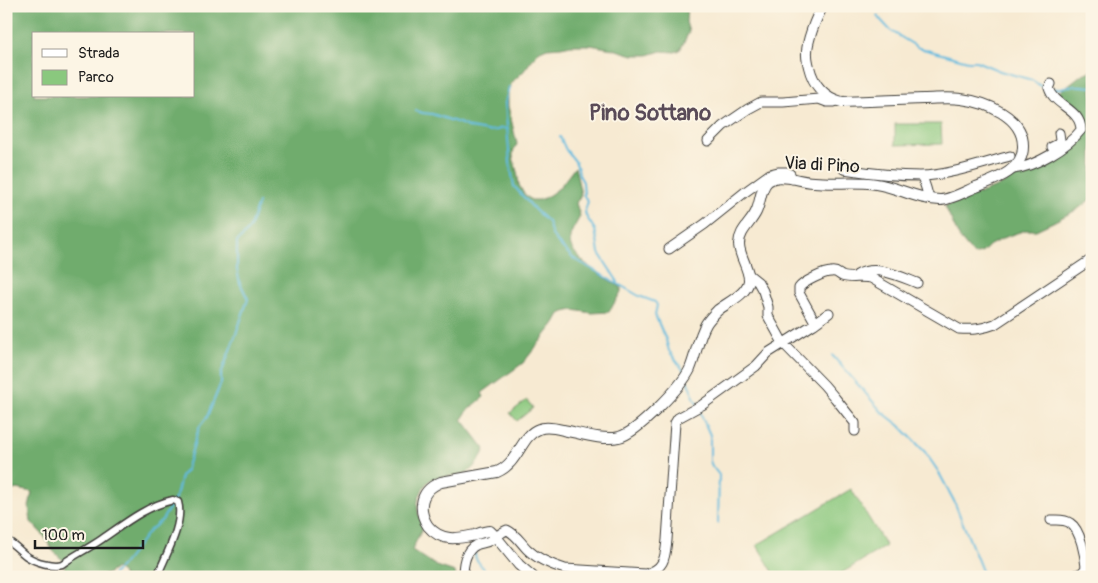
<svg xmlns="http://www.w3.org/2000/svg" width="1098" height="583" viewBox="0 0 1098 583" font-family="Pangolin,sans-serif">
	<rect width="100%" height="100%" fill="#fcf5e5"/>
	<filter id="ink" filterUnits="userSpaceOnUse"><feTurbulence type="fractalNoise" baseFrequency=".02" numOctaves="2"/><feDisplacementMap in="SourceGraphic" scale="10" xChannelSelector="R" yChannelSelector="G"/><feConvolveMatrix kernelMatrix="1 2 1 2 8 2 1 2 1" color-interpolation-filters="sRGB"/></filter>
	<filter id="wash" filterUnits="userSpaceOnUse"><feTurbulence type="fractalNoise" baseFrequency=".0096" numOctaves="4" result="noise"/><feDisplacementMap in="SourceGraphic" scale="20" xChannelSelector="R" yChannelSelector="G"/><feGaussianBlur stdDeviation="1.12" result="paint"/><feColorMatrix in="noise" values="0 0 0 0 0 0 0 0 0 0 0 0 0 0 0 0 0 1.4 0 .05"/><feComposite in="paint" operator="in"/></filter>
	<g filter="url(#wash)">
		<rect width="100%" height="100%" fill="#f7ead2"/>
		<path fill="#8ac87e" stroke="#53724d" d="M 895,124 L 941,124 L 942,144 L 895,145 Z
			M 527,400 L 533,408 L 517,421 L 510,413 Z
			M 851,489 L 886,546 L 835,577 L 776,577 L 757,545 Z"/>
		<path fill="#6fac6d" stroke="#466444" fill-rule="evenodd" d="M 6,6 L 687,6 L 686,22 L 689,32 L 680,50 L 675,52 L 661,51 L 648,55 L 633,55 L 613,49 L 590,45 L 571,45 L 561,47 L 547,48 L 538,52 L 523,72 L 512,82 L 508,91 L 508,106 L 517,144 L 513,152 L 513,157 L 517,171 L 519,185 L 524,194 L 531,200 L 540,200 L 548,196 L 559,188 L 575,167 L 581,195 L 576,203 L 580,216 C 577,223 571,231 570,237 C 566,256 607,279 621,287 L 621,292 L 609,312 L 592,313 L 573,310 L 564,312 L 560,314 L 555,323 L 523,363 L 482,393 L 484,397 L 468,410 L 462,419 L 485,449 C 482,457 474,469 466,473 C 457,477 440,475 432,479 C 428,481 423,487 422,491 C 414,506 418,512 423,527 L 412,550 L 437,566 L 455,572 L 456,577 L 123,577 L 123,574 L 116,568 L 103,577 L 61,577 L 66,563 L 53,551 L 44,536 L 31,522 L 29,507 L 32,492 L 17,489 L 10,491 L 6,500 ZM 34,34 L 194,34 L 194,96 L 34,96 Z
			M 1092,70 L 1092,198 L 1078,209 L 1053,222 L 1036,230 L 1026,230 L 1008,236 L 990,245 L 983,252 L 974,255 L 959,237 L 945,206 L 997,187 L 1080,141 C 1081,139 1083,137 1084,134 C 1090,120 1067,102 1058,93 L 1081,75 Z"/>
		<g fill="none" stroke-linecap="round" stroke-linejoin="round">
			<path stroke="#62bbdf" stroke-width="2" d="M 877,16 L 891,31 L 919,48 L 968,61 L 976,61 L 1000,71 L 1032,80 L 1045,89
				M 509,87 L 505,103 L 510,163 L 514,186 L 535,210 L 548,222 L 552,235 L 559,244 L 573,258 L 639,296 L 655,302 L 657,305 L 655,315 L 666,340 L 669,351 L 684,371
				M 1052,89 C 1059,89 1063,87 1070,86 C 1077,85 1084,86 1092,87
				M 416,111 L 423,113 L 432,114 L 459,123 L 470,128 L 487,131 L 497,130 L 502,128 L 508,129
				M 560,137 L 566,150 L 575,161 L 578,168 L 579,175 L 583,182 L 584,196 L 588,201 L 585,211 L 586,216 L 595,230 L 598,246 L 599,253 L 618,282
				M 832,355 L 882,412 L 899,425 L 925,452 L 938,471 L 954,501 L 982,571 L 987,577
				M 687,380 L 697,404
				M 699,410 L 710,435 L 710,461 L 712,466 L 719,475 L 718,523
				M 474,550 L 476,559 L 490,577
				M 113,574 L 121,567 L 132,553 L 149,531 L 162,520 L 176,497 L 181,476 L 186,470 L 197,434 L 200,426 L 207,417 L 221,383 L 221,374 L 236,334 L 248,299 L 240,283 L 237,270 L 237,242 L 246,233 L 250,227 L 258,203"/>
		</g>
	</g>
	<g filter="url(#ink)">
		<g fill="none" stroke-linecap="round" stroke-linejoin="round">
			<defs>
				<path id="pedestrian" d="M 6,540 C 16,545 20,552 28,557 C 36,562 53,567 62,564 C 75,555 89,548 102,539 C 124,524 146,506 173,500 L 178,502 C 184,522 167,553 159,572 L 159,577"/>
				<path id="minor" d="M 708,141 L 723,126 L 748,109 L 761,102 L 783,102 L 819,99 L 827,102 L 833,102 L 836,101
					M 1052,147 L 1060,143 L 1060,140 L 1059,133
					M 844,165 L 844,169 C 869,173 895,176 920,176 C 947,176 984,163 1010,156
					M 1013,169 C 1034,167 1068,147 1081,130 C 1081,109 1054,106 1049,88 L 1051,84
					M 922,176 L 926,188 L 929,199
					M 669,249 L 705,224 L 745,192 L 770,174 L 778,172 L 787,172 L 790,174 L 792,179
					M 748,274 L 758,282 L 763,291 L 768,307 L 768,316 L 783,343 L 824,385 L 835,398 L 855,423 L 855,431
					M 857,275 C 875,264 899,276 917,283
					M 814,324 L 829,313
					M 1051,520 C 1057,520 1065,519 1070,523 C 1081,530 1085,556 1086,567 L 1083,572 L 1072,577
					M 110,577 L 117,577
					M 463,577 C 463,566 464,551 476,545 C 481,543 486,543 491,540 C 497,537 501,532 507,530 C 516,534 520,542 527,549 C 537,559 552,565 565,569 L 645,574 C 665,569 665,557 667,540 L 675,423 L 678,418 L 702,405 L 756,366 L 768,353 L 814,324 L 814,320 L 799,293 L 799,288 C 803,282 824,272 831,272 C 837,271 838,274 842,276 C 849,279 862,276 871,278 L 959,329 C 973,330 982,329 995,324 L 1092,259"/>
				<path id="tertiary" d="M 533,577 L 519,565 L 496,537 L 490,531 C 484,531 480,533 475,535 C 457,539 441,542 428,526 C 424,520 421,512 422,504 C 423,493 431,486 441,482 L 497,472 C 519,463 521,435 539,429 C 546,426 555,428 563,430 C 579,433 603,441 619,437 C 637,433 682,386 690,369 C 696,355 698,338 706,324 C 709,319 714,314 718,310 C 728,302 746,295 749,281 C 750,270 739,256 739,244 C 739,231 751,223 756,212 C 761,202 760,188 768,181 C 775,176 783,177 791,178 C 799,180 807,182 814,182 C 835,184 856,181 876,184 C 898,187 918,200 940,200 C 950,200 966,191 976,187 C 994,180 1023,171 1023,147 C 1024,116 985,102 961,99 C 948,97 935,99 923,99 C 896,100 869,101 842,102 C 824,98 813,84 809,67 C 808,63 807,58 807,55 C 806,43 816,17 823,6"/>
			</defs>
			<use href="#pedestrian" stroke="#3d3b37" stroke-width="9"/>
			<use href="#minor" stroke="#3d3b37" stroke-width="11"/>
			<use href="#tertiary" stroke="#3d3b37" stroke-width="12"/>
			<use href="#pedestrian" stroke="#fff" stroke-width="6"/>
			<use href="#minor" stroke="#fff" stroke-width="9"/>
			<use href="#tertiary" stroke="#fff" stroke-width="10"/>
		</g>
	</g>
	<g text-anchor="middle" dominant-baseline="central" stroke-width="4" stroke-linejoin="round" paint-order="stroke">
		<g font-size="18" fill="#1c1c1c" stroke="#fcf5e5">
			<text transform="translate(822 165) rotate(3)">Via di Pino</text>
		</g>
		<g font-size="22" font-weight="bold" fill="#5a4b58" stroke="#fcf5e5">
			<text x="650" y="113">Pino Sottano</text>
		</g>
	</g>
	<rect width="1098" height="583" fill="none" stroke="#fcf5e5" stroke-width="25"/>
	<rect x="32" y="32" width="162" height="65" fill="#fcf5e5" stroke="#a29e95"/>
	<rect x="42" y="49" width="25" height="8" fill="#ffffff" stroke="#a29e95"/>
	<text x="78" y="58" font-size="15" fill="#1c1c1c">Strada</text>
	<rect x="42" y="70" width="25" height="15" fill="#8ac87e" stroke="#a29e95"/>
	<text x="78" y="82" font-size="15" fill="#1c1c1c">Parco</text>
	<path d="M35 540v8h108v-8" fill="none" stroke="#1c1c1c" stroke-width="2.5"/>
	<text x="42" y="540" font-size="15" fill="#1c1c1c" stroke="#fcf5e5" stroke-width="4" paint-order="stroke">100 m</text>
</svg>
